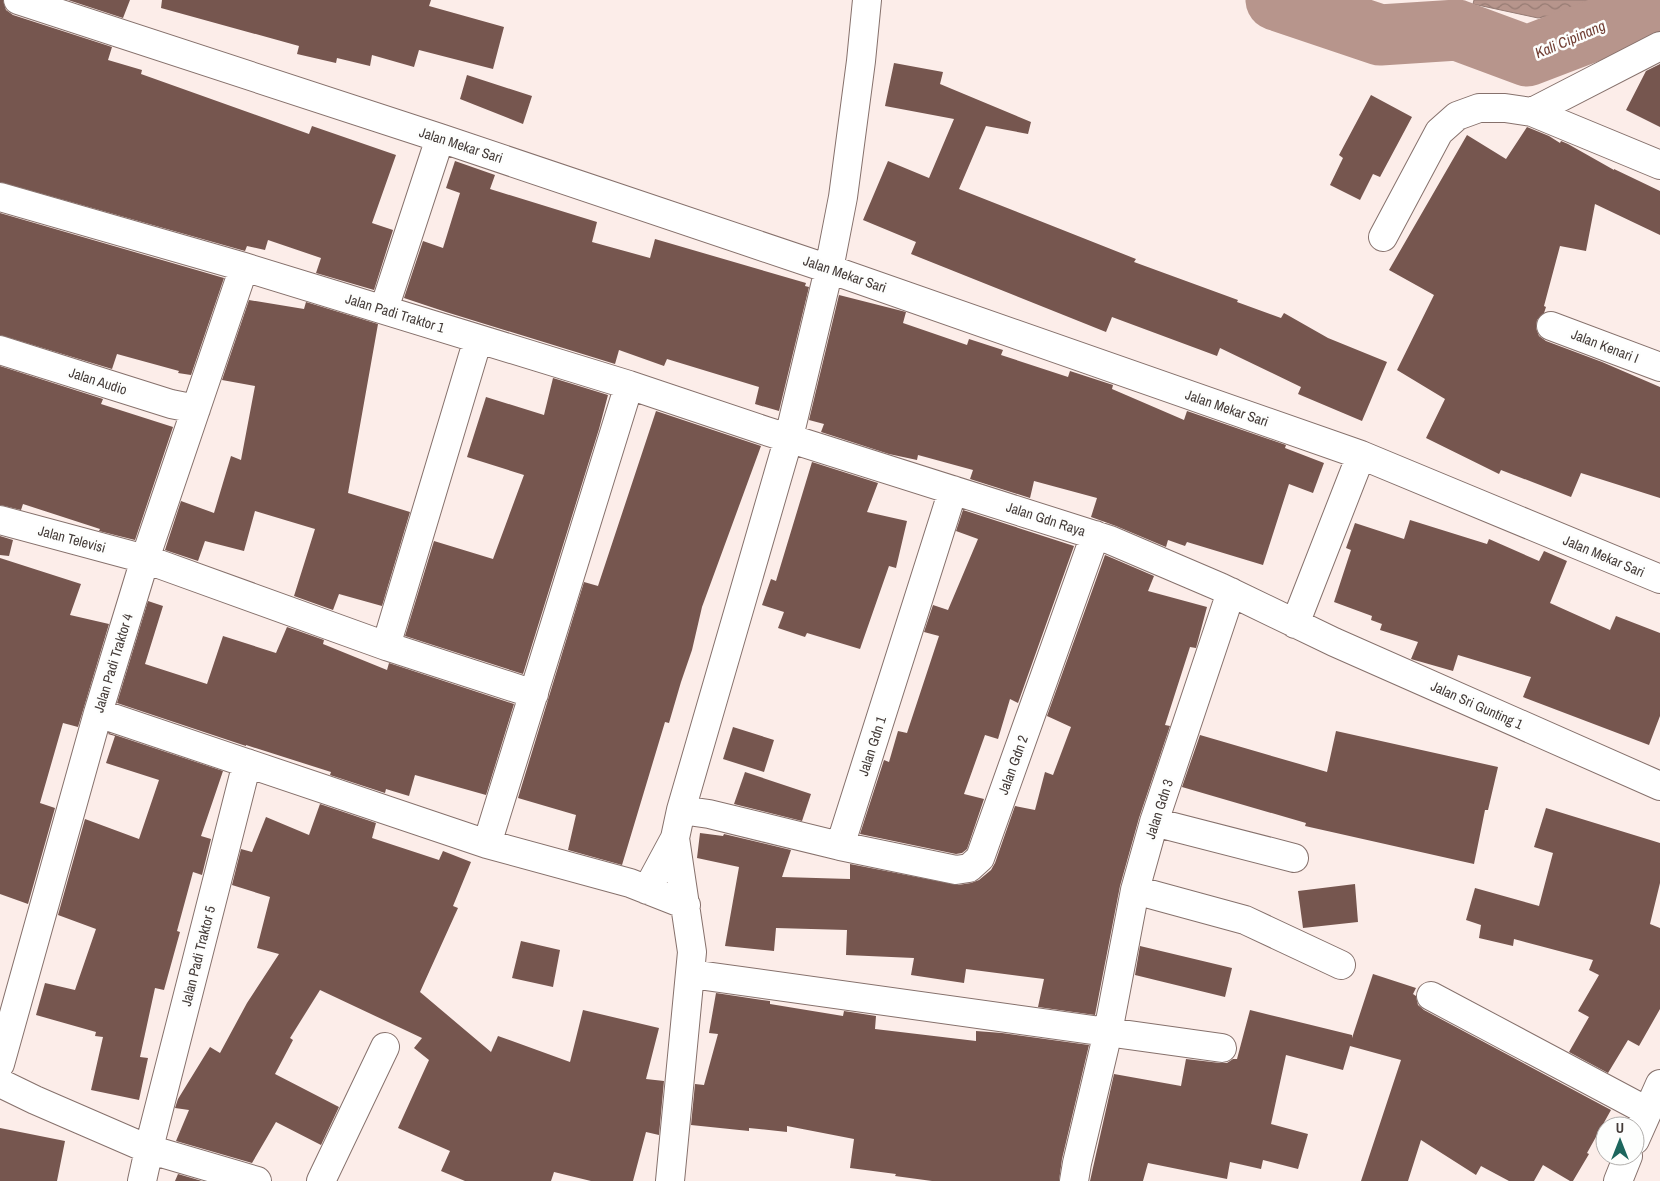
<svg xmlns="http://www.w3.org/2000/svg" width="1660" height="1181" viewBox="0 0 1660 1181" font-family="'Archivo Narrow',sans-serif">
	<defs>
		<pattern id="water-waves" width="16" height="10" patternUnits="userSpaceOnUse" patternTransform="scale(1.25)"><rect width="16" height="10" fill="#b7958c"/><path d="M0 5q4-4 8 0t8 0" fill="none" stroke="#967b73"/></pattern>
	</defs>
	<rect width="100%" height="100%" fill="#fcede9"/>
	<path fill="url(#water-waves)" stroke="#947a73" d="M 1474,0 L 1590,0 L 1554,15 L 1538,18 L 1473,4 Z"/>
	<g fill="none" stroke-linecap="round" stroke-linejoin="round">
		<path stroke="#b7958c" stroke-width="61" d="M 1276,0 L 1380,35 L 1457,30 L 1527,56 L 1608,25 L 1660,1"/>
	</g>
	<path fill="#76564f" d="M 0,0 L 3,0 L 6,10 L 13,15 L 112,47 L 108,60 L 142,70 L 141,74 L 309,134 L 312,126 L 396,155 L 372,223 L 393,230 L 374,290 L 316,273 L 321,258 L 268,240 L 265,250 L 247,246 L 245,251 L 0,182 Z
		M 68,0 L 130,0 L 123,18 Z
		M 162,0 L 431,0 L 429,6 L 504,27 L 493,69 L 419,50 L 414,67 L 372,55 L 370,66 L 337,58 L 336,63 L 297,54 L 299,46 L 161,8 Z
		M 894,63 L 943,72 L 940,84 L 1031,122 L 1028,134 L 986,126 L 959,189 L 1136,259 L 1134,262 L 1238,300 L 1237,302 L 1281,318 L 1284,313 L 1328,338 L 1387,362 L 1362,421 L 1298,394 L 1301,387 L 1220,348 L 1217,356 L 1112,317 L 1106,332 L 911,254 L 916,242 L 863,220 L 888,161 L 929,178 L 954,119 L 885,106 Z
		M 1660,64 L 1660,127 L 1626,110 L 1646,71 Z
		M 467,75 L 532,96 L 523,124 L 460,99 Z
		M 1371,95 L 1412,117 L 1380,177 L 1373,174 L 1360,200 L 1330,185 L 1343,158 L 1339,155 Z
		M 1527,127 L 1549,136 L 1560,143 L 1561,141 L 1568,144 L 1614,170 L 1614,169 L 1660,191 L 1660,235 L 1595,204 L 1586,251 L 1560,246 L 1544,306 L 1546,307 L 1544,313 L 1537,320 L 1536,328 L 1539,336 L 1546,341 L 1602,362 L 1660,387 L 1660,498 L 1581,473 L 1571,497 L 1501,470 L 1499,474 L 1426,438 L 1445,399 L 1397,370 L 1434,295 L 1389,270 L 1467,135 L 1506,159 Z
		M 455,161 L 495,175 L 490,189 L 597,222 L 592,242 L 650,258 L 655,239 L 806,283 L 805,286 L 809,287 L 779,411 L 755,404 L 759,387 L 667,359 L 664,366 L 619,350 L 615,364 L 446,312 L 404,298 L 423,241 L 443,248 L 460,193 L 446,188 Z
		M 0,213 L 224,278 L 191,375 L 178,373 L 179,371 L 117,354 L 112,369 L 0,335 Z
		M 839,295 L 906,312 L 903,323 L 967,345 L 969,339 L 1003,350 L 1001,355 L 1068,377 L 1070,371 L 1113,385 L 1112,389 L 1184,420 L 1187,411 L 1286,445 L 1285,448 L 1324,463 L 1313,493 L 1289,484 L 1263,565 L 1187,542 L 1185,546 L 1168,540 L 1166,547 L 1116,526 L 1091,517 L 1097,498 L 1034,481 L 1030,498 L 970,479 L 973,470 L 918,455 L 917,460 L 889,454 L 821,432 L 824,424 L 809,420 Z
		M 249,300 L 304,309 L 306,302 L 378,324 L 348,493 L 410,512 L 382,606 L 339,594 L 333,610 L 294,596 L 315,529 L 255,511 L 244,551 L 205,541 L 198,561 L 165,550 L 181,501 L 214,513 L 231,456 L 241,460 L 255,386 L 222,380 Z
		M 0,366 L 103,399 L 101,404 L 173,427 L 135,540 L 99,531 L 100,529 L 23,504 L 21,510 L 0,505 Z
		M 553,378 L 608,395 L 599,429 L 523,674 L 405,636 L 434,541 L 493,559 L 524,475 L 467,457 L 486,397 L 544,415 Z
		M 656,411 L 761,446 L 702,607 L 692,650 L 681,682 L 669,723 L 665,722 L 622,865 L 568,850 L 576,815 L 518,798 L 584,582 L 598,586 Z
		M 812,462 L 878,483 L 867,512 L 907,521 L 896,568 L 889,566 L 860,649 L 807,633 L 805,637 L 778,628 L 784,612 L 762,605 L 771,579 L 776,581 Z
		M 963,510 L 1074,546 L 1018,703 L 1010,699 L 998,739 L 985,735 L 964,794 L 984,799 L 967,849 L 962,853 L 956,854 L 860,834 L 884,760 L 889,762 L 898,731 L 907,733 L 939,636 L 924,632 L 933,605 L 948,610 L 978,539 L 956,531 Z
		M 1410,520 L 1487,544 L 1489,539 L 1539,561 L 1544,551 L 1567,561 L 1550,603 L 1610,630 L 1616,616 L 1660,633 L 1660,716 L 1649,745 L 1523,697 L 1531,677 L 1458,655 L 1453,671 L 1411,659 L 1418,642 L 1380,630 L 1382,624 L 1371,620 L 1372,616 L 1334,602 L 1351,550 L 1346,548 L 1355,523 L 1404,539 Z
		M 0,536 L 13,540 L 9,556 L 0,555 Z
		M 1105,555 L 1154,576 L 1148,591 L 1207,607 L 1196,648 L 1190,647 L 1165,725 L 1170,726 L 1139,818 L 1120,886 L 1095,1015 L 1038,1007 L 1044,979 L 966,969 L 964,983 L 911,975 L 914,958 L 846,955 L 847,930 L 776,928 L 774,951 L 725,946 L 739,867 L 697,858 L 700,833 L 723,836 L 724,834 L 791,850 L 782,877 L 850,879 L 850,864 L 958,885 L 971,883 L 979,880 L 991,870 L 995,863 L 1015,806 L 1035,810 L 1045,772 L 1053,775 L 1071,727 L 1047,716 Z
		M 0,558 L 81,584 L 70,615 L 109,624 L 78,727 L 63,723 L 40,803 L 55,808 L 28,904 L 0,894 Z
		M 148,601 L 163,606 L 145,664 L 207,684 L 223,636 L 276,653 L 287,627 L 324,640 L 323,644 L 387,670 L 389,663 L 514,704 L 486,795 L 415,775 L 409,796 L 386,789 L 385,793 L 330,775 L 331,772 L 246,745 L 246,746 L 117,703 Z
		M 733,727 L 774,740 L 764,772 L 723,759 Z
		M 1336,731 L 1498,767 L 1488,810 L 1485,810 L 1474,864 L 1305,826 L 1306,823 L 1182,787 L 1200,735 L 1327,772 Z
		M 109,733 L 223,771 L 201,836 L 211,839 L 202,875 L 193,872 L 177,931 L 180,932 L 164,990 L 155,988 L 140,1057 L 148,1058 L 139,1100 L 91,1090 L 103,1037 L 95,1036 L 96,1032 L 36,1015 L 45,983 L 75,990 L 96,929 L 58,915 L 85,819 L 139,839 L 159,780 L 106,763 L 115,736 L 108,734 Z
		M 745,772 L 811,794 L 802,821 L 734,804 Z
		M 320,804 L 376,823 L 372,838 L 439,860 L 443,851 L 471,862 L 453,906 L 458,908 L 420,992 L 491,1052 L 498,1036 L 570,1062 L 583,1010 L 659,1028 L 646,1079 L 664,1081 L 659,1135 L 646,1132 L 633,1181 L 591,1181 L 554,1172 L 551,1181 L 465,1181 L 441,1171 L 450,1151 L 398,1128 L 429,1060 L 414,1048 L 422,1038 L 320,990 L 290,1038 L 293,1040 L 275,1074 L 339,1107 L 321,1145 L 276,1122 L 252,1163 L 176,1141 L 189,1110 L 175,1108 L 178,1099 L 210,1047 L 220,1053 L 247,1003 L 279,954 L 257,948 L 270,897 L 232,885 L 241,849 L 252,852 L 266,817 L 309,835 Z
		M 1546,808 L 1660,843 L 1660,883 L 1650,924 L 1660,928 L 1660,1009 L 1639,1046 L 1628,1040 L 1608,1073 L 1569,1052 L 1589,1017 L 1578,1011 L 1599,975 L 1589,970 L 1593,960 L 1514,939 L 1513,946 L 1479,938 L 1481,925 L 1466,920 L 1475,888 L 1539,906 L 1553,853 L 1534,847 Z
		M 1355,884 L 1358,922 L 1303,928 L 1298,891 Z
		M 521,941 L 560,950 L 553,987 L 512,978 Z
		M 1140,946 L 1232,968 L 1225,997 L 1135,975 Z
		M 1373,974 L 1416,988 L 1413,994 L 1416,996 L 1418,1005 L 1424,1010 L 1611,1110 L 1587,1153 L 1589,1154 L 1573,1181 L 1570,1181 L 1543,1165 L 1534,1181 L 1509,1181 L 1481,1166 L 1476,1175 L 1421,1140 L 1408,1181 L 1361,1181 L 1401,1060 L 1350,1046 L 1343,1070 L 1286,1055 L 1271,1124 L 1308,1134 L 1298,1169 L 1263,1160 L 1261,1169 L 1230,1162 L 1227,1179 L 1148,1163 L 1143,1181 L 1090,1181 L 1114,1074 L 1181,1086 L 1186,1059 L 1220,1063 L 1227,1063 L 1233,1059 L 1237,1059 L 1250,1010 L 1352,1035 L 1352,1038 Z
		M 716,993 L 762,1000 L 770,1001 L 770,1004 L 843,1016 L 844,1011 L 876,1016 L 875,1029 L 976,1041 L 976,1031 L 1002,1033 L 1089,1045 L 1062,1159 L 1059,1181 L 932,1181 L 895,1176 L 896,1174 L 850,1168 L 854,1139 L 787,1126 L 787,1132 L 749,1128 L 749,1131 L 691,1125 L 695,1084 L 704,1085 L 718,1034 L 709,1033 Z
		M 0,1128 L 65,1141 L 57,1181 L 0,1181 Z
		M 178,1174 L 202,1181 L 175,1181 Z"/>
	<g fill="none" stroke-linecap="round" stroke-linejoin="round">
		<defs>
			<path id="minor" d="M 18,0 L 440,138 L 829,269 L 1361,455 L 1660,579
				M 1532,112 L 1660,46
				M 0,197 L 244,267 L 629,385 L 766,431 L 1110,540 L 1220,587 L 1334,642 L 1660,786
				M 1383,237 L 1439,132 L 1457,116 L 1479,108 L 1505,108 L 1532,112 L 1660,165
				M 384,309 L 440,138
				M 1551,326 L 1660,367
				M 0,350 L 171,404 L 196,409
				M 0,520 L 145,559 L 386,646 L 478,339
				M 1295,624 L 1361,455
				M 386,646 L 534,694
				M 98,713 L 487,844 L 630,883 L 686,905
				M 681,810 L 709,814 L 840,846 L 953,490
				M 1154,822 L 1294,858
				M 487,844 L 629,385
				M 840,846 L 956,870 L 969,868 L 980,858 L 1095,535
				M 647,890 L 675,838
				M 1135,890 L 1245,920 L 1341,965
				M 691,974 L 1222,1048
				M 1431,996 L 1647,1111
				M 0,1064 L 98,713 L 145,559 L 244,267
				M 0,1083 L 35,1100 L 148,1149 L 257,1181
				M 1635,1140 L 1660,1084
				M 142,1181 L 152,1136 L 247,763
				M 321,1181 L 385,1047
				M 670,1181 L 692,952 L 675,838 L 681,810 L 789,437 L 829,269 L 843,197 L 861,61 L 867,0
				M 1074,1181 L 1077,1163 L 1108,1032 L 1135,890 L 1154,822 L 1231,592
				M 1618,1181 L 1628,1156"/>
		</defs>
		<use href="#minor" stroke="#86716c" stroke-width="30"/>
		<use href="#minor" stroke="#fff" stroke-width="28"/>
	</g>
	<g text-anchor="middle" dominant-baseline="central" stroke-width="5" stroke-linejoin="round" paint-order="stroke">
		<g font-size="14" fill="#443b38" stroke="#fdfefd">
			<text transform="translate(461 145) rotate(18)">Jalan Mekar Sari</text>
			<text transform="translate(845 274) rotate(19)">Jalan Mekar Sari</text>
			<text transform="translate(395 313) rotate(17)">Jalan Padi Traktor 1</text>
			<text transform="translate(1605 346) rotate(21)">Jalan Kenari I</text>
			<text transform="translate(98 381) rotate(18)">Jalan Audio</text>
			<text transform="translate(1227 408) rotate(19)">Jalan Mekar Sari</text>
			<text transform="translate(1046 519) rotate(18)">Jalan Gdn Raya</text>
			<text transform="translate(72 539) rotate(15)">Jalan Televisi</text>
			<text transform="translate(1604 556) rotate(23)">Jalan Mekar Sari</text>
			<text transform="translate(113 663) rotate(-73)">Jalan Padi Traktor 4</text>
			<text transform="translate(1477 705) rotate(24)">Jalan Sri Gunting 1</text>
			<text transform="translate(872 746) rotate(-72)">Jalan Gdn 1</text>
			<text transform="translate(1013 765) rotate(-70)">Jalan Gdn 2</text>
			<text transform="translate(1159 809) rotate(-72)">Jalan Gdn 3</text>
			<text transform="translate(198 956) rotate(-76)">Jalan Padi Traktor 5</text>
		</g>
		<g font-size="15" font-style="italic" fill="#713e33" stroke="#fdfefd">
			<text transform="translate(1570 39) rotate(-23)">Kali Cipinang</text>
		</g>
	</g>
	<g transform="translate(1620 1141)"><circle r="24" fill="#fdfefd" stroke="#b3b0ae"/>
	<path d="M0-4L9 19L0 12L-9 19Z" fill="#1c665d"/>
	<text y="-8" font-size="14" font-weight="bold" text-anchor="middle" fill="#443b38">U</text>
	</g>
</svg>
